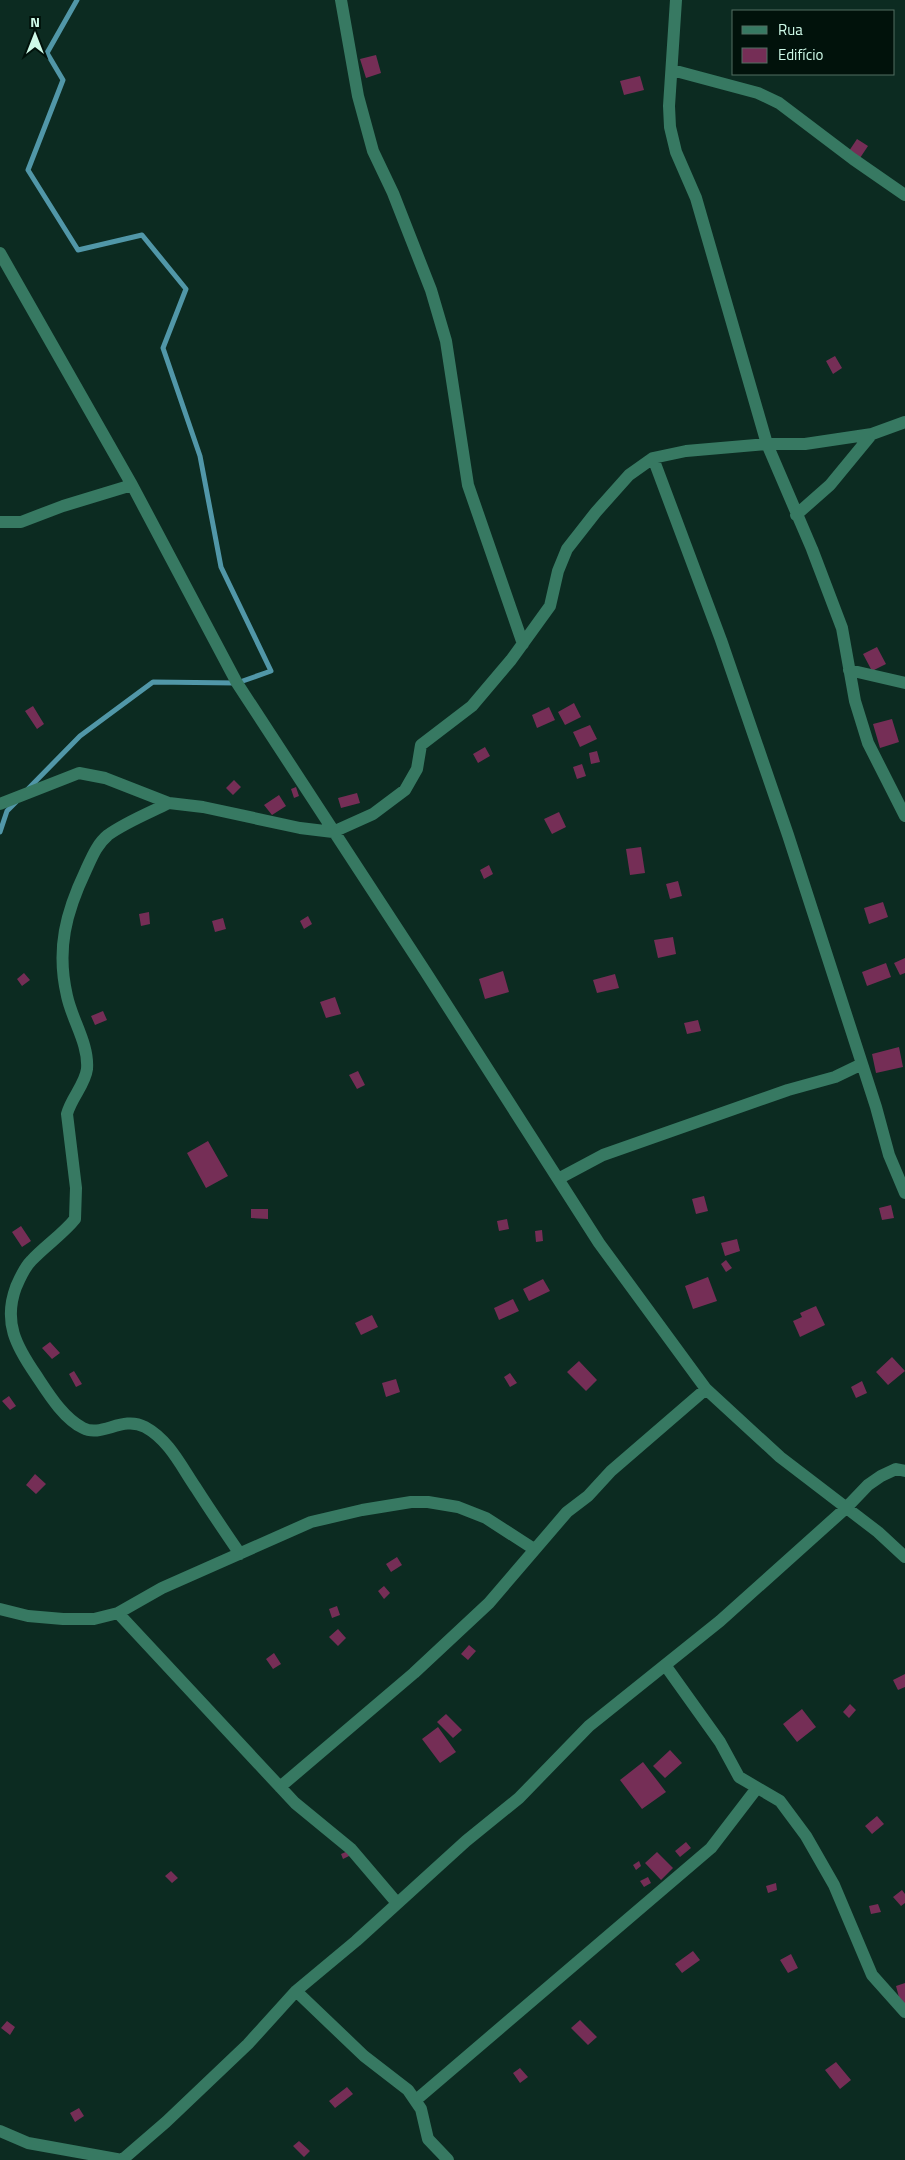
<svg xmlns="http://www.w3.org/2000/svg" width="905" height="2160" viewBox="0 0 905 2160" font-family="'Titillium Web',sans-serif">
	<rect width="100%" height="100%" fill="#0c2b21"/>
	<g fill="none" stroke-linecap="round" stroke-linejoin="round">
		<path stroke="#5197a8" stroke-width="5" d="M 28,789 L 80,736 L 153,682 L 237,683 L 271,671 L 221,567 L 200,456 L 163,348 L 186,289 L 142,235 L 78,250 L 28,170 L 63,80 L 47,53 L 77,0
			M 0,832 L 7,811 L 16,802"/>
	</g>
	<path fill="#752e56" d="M 376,55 L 381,73 L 366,78 L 360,59 Z
		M 640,76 L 644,90 L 624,95 L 620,81 Z
		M 857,139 L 868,146 L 860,158 L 849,151 Z
		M 835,356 L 842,368 L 833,374 L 826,361 Z
		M 877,647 L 886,664 L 872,671 L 863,654 Z
		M 574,703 L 581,717 L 565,725 L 558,712 Z
		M 33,706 L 44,724 L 37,729 L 25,711 Z
		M 549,707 L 555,720 L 537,728 L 532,715 Z
		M 892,719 L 899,742 L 880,748 L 873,724 Z
		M 590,725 L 597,739 L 580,747 L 573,732 Z
		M 485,747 L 490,756 L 478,763 L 473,754 Z
		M 597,751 L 600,762 L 591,764 L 589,753 Z
		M 582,764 L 586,776 L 577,779 L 573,767 Z
		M 234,780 L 241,787 L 233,795 L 226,788 Z
		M 296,787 L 299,796 L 294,798 L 291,789 Z
		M 357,793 L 360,803 L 341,808 L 338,798 Z
		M 279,795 L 286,806 L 272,815 L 264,805 Z
		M 559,812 L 566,827 L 552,834 L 544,819 Z
		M 641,847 L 645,873 L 630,875 L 626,849 Z
		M 489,865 L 493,874 L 484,879 L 480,870 Z
		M 678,881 L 682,896 L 670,899 L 666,884 Z
		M 883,902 L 888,917 L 869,924 L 864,908 Z
		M 149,912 L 150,924 L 141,926 L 139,914 Z
		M 308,916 L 312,924 L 304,929 L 300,921 Z
		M 223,918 L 226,929 L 215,932 L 212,921 Z
		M 673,937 L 676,954 L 658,958 L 654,940 Z
		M 905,958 L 905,973 L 900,975 L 894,963 Z
		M 886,963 L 891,977 L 867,986 L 862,972 Z
		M 503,971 L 509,992 L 485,999 L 479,979 Z
		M 24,973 L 30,980 L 22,986 L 17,979 Z
		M 615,974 L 619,988 L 597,993 L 593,980 Z
		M 335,997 L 341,1014 L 326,1018 L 320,1002 Z
		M 103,1011 L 107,1020 L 95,1025 L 91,1016 Z
		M 698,1020 L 701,1031 L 687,1034 L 684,1023 Z
		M 899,1047 L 903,1067 L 876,1073 L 872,1054 Z
		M 358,1071 L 365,1085 L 357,1089 L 349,1075 Z
		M 208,1141 L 228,1176 L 206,1188 L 187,1153 Z
		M 704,1196 L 708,1211 L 696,1214 L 692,1199 Z
		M 891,1205 L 894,1218 L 882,1220 L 879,1208 Z
		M 251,1209 L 268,1209 L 268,1219 L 251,1218 Z
		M 507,1219 L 509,1229 L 499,1231 L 497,1221 Z
		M 21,1226 L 31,1241 L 22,1247 L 12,1232 Z
		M 542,1230 L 543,1241 L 536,1242 L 535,1231 Z
		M 737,1239 L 740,1251 L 725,1256 L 721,1243 Z
		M 726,1260 L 732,1268 L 726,1272 L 721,1264 Z
		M 708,1277 L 717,1301 L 693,1309 L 685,1286 Z
		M 543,1279 L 550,1291 L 529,1301 L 523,1289 Z
		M 513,1299 L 519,1311 L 499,1320 L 494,1308 Z
		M 816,1306 L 825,1325 L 800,1337 L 793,1321 L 802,1317 L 800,1313 Z
		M 372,1315 L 378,1327 L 361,1335 L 355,1323 Z
		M 50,1342 L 60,1353 L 52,1359 L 42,1348 Z
		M 892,1357 L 905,1371 L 888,1385 L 876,1372 Z
		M 579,1361 L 597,1380 L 586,1391 L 567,1372 Z
		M 74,1371 L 82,1384 L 76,1387 L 69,1374 Z
		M 510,1373 L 517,1383 L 510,1387 L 504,1377 Z
		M 396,1379 L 400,1392 L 386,1397 L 382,1383 Z
		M 862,1381 L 867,1393 L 856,1398 L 851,1387 Z
		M 9,1396 L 16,1406 L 10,1410 L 2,1401 Z
		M 35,1474 L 46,1484 L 36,1494 L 26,1485 Z
		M 397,1557 L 402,1565 L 391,1572 L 386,1564 Z
		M 384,1586 L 390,1593 L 384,1599 L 378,1591 Z
		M 337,1606 L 340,1615 L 332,1618 L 329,1609 Z
		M 338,1629 L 346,1638 L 338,1646 L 329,1637 Z
		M 469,1645 L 476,1651 L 468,1660 L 461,1654 Z
		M 274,1653 L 281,1664 L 273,1669 L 266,1659 Z
		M 905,1674 L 905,1687 L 898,1690 L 893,1680 Z
		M 850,1704 L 856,1710 L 849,1718 L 843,1712 Z
		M 802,1709 L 816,1727 L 797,1742 L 783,1724 Z
		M 446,1714 L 462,1730 L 453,1738 L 437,1722 Z
		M 438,1727 L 456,1752 L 440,1763 L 422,1739 Z
		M 670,1750 L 682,1763 L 665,1778 L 653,1766 Z
		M 643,1762 L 666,1792 L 642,1809 L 620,1780 Z
		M 877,1816 L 884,1824 L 872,1834 L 865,1826 Z
		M 686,1842 L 691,1848 L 680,1857 L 675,1851 Z
		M 348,1851 L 351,1855 L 343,1859 L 341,1854 Z
		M 657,1852 L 673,1868 L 661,1880 L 645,1863 Z
		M 639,1861 L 641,1866 L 636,1870 L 633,1865 Z
		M 171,1871 L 178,1878 L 172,1883 L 165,1876 Z
		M 648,1877 L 651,1883 L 644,1887 L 640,1881 Z
		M 776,1883 L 777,1890 L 768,1893 L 766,1886 Z
		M 902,1890 L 905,1894 L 905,1903 L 901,1906 L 893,1897 Z
		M 878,1904 L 881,1912 L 871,1914 L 869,1906 Z
		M 693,1951 L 700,1960 L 682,1973 L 675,1964 Z
		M 791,1954 L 798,1968 L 788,1973 L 780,1960 Z
		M 905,1983 L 905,2004 L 901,2005 L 896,1986 Z
		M 580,2020 L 597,2037 L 588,2045 L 571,2028 Z
		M 7,2021 L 15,2027 L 10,2035 L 1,2028 Z
		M 836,2062 L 851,2080 L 840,2089 L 825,2070 Z
		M 520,2068 L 528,2077 L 520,2083 L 513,2073 Z
		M 347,2087 L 353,2094 L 335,2108 L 329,2101 Z
		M 79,2108 L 84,2116 L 75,2122 L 70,2113 Z
		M 299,2141 L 310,2151 L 304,2157 L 293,2146 Z"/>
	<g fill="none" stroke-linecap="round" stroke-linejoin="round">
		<path stroke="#377962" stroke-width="12" d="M 341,0 L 358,96 L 373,151 L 393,193 L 431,290 L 446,341 L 468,485 L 523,644
			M 676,0 L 669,106 L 670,127 L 676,152 L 696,198 L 767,444 L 812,549 L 842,628 L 855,701 L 868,743 L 905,816
			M 672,70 L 758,93 L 779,103 L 853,159 L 905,195
			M 0,253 L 132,485 L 237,683 L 425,971 L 599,1243 L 706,1389 L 780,1457 L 878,1532 L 905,1557
			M 653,458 L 721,640 L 788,835 L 876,1107 L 889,1155 L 905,1193
			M 796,515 L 830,485 L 872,434
			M 0,522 L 21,522 L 63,506 L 132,485
			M 849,670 L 905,683
			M 169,803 C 149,813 126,822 108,835 C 97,844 92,857 86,870 C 66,912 56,949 67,996 C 72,1020 89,1044 87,1069 C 85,1085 71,1098 67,1114 L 76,1188 L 75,1219 C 63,1234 45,1246 31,1261 C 24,1268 20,1278 16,1287 C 3,1322 16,1346 36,1375 C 48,1393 63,1418 83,1428 C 102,1438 122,1415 145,1427 C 169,1440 181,1466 196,1488 C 210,1510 225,1532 240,1554
			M 0,804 L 79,773 L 105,778 L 169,803 L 203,807 L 300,828 L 333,832 L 373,814 L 405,790 L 417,769 L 421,745 L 472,706 L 511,660 L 550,606 L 558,571 L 567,549 L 596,512 L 629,475 L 653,458 L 686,451 L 767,444 L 805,444 L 872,434 L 905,422
			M 558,1179 L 603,1155 L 788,1090 L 835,1077 L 862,1064
			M 0,1609 L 28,1616 L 63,1619 L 94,1619 L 118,1613 L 162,1588 L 311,1522 L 362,1510 L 411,1502 L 428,1502 L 458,1507 L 486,1518 L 534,1549
			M 118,1613 L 295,1803 L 351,1849 L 397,1903
			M 665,1665 L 720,1742 L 739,1777 L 780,1801 L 806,1836 L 834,1885 L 872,1975 L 905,2012
			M 280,1787 L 414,1673 L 489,1603 L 567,1512 L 588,1496 L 611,1471 L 706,1389
			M 296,1991 L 364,2056 L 408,2090 L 421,2109 L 428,2139 L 448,2160
			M 416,2100 L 711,1848 L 757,1788
			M 0,2131 L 28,2143 L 122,2160
			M 122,2160 L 166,2122 L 248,2044 L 296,1991 L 356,1941 L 466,1841 L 519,1798 L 589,1726 L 720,1621 L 846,1508 L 868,1485 L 881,1476 L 896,1469 L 905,1471"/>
	</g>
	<rect x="732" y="10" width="162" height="65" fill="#01120b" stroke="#536f63"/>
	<rect x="742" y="26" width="25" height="8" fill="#377962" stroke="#536f63"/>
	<text x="778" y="35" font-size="15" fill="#cefae8">Rua</text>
	<rect x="742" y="48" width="25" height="15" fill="#752e56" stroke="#536f63"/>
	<text x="778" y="60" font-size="15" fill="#cefae8">Edifício</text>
	<g transform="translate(35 35)" stroke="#01120b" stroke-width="4" paint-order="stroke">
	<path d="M0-4L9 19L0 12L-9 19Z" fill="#cefae8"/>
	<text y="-8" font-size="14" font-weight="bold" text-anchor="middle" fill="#cefae8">N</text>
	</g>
</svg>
